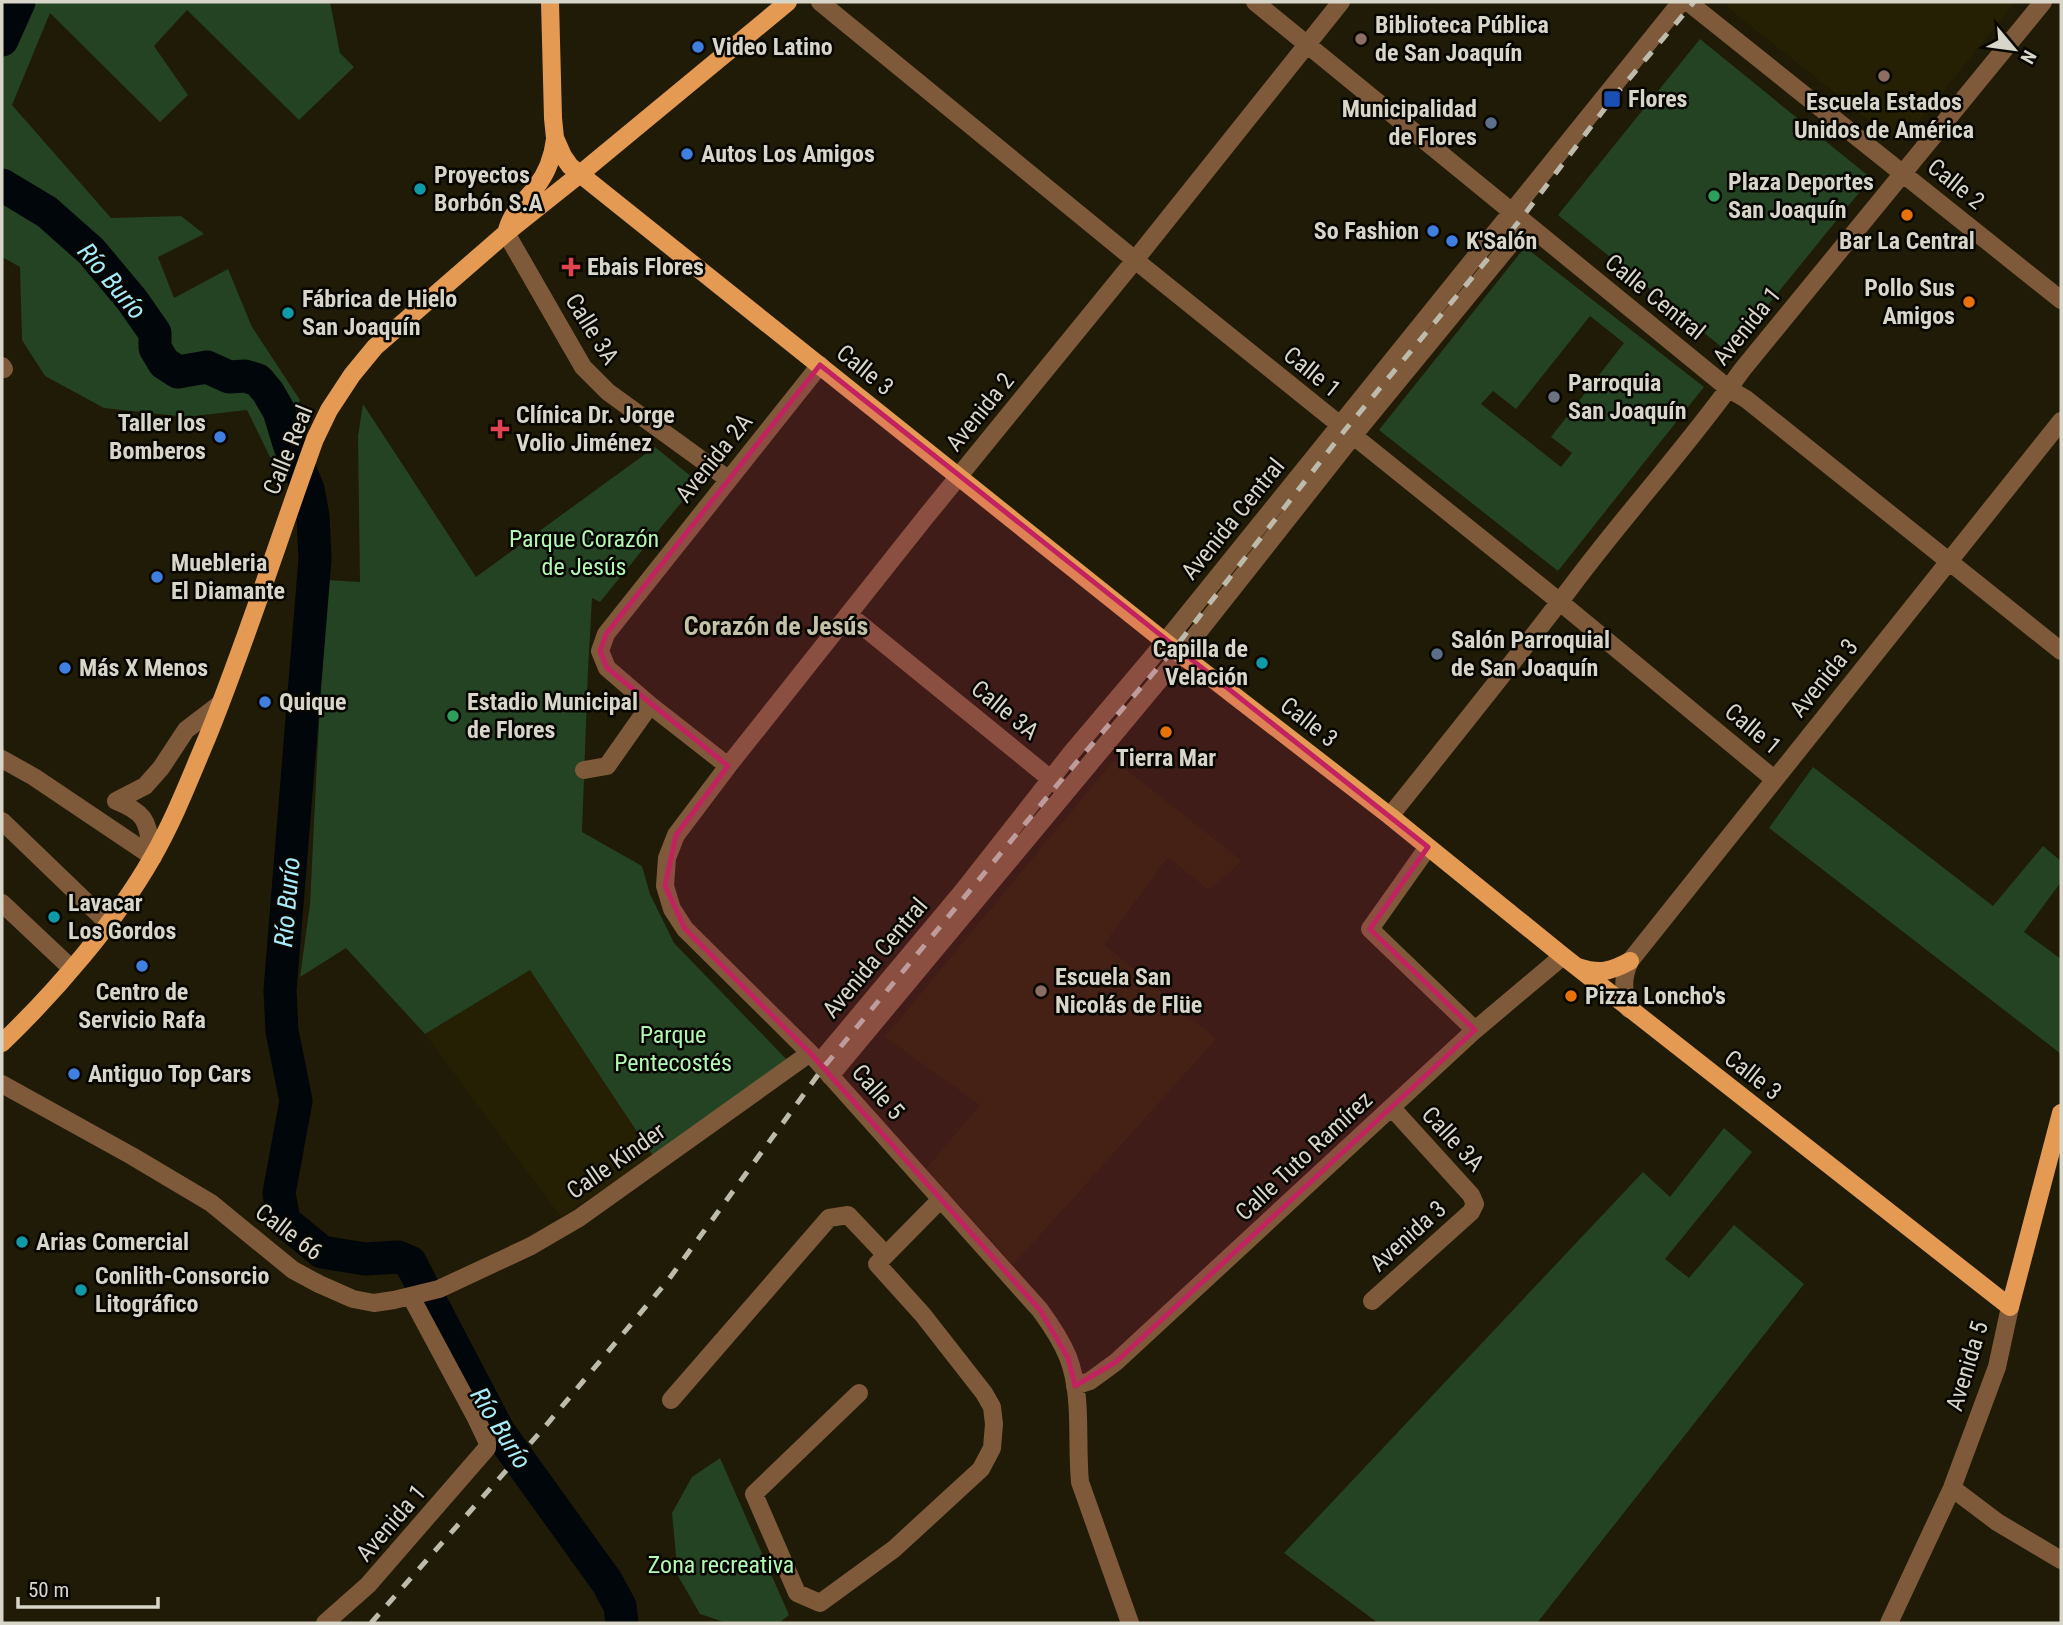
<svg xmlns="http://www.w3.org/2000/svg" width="2063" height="1625" viewBox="0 0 2063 1625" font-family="'Roboto Condensed',sans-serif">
	<rect width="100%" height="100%" fill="#1f1b06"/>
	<path fill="#252003" d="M 1730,2 L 2015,2 L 1900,145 L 1726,6 Z
		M 1114,760 L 1242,861 L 1209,890 L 1168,857 L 1104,944 L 1216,1039 L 1013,1265 L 926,1169 L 980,1105 L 885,1037 Z
		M 530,970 L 653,1156 L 561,1217 L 425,1034 Z"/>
	<path fill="#234323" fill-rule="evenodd" d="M 2,2 L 330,2 L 340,53 L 354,67 L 299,120 L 187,10 L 154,46 L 188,95 L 160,122 L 50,13 L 12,105 L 111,218 L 181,216 L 204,234 L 158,257 L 174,298 L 228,269 L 252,327 L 300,400 L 278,459 L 270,457 L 247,410 L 186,417 L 104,408 L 45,376 L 22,340 L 20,267 L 2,257 Z
		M 1700,39 L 1871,178 L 1729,353 L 1558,215 Z
		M 1525,247 L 1704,387 L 1558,571 L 1379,430 ZM 1590,316 L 1624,343 L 1551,437 L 1572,453 L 1561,467 L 1481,404 L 1493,391 L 1516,409 Z
		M 363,404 L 476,577 L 655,447 L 698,482 L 600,602 L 592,598 L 588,670 L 582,832 L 642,866 L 650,894 L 674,943 L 793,1066 L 653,1156 L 530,970 L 425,1034 L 346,948 L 300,977 L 310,904 L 326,580 L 360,582 L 358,436 Z
		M 1813,767 L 1993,906 L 2043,846 L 2061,861 L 2061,882 L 2024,932 L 2061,959 L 2061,1054 L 1769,828 Z
		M 1724,1128 L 1752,1152 L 1665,1259 L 1689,1278 L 1734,1225 L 1804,1284 L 1537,1623 L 1378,1623 L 1284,1553 L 1643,1172 L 1670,1197 Z
		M 720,1458 L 789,1615 L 779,1623 L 727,1623 L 700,1614 L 678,1576 L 672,1513 L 692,1477 Z"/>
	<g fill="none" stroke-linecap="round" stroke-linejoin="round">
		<path stroke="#00060a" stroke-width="33" d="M 2,40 L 19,2
			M 2,185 L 47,212 L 91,251 L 132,300 L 155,333 L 155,348 L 164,363 L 178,372 L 207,367 L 229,377 L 245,376 L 258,380 L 268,392 L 279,411 L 290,447 L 308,489 L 313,516 L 315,559 L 280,990 L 282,1031 L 296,1101 L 279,1193 L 284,1221 L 322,1252 L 365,1259 L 398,1257 L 410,1262 L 499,1432 L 607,1582 L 620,1606 L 622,1623"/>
		<path stroke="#7e5a3a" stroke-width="18" d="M 820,2 L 1135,260 L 1560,602 L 1774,779
			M 1255,2 L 1729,389 L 1746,399 L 2061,651
			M 1688,2 L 2061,300
			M 506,233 L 583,367 L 608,392 L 728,479
			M 2,366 L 4,369
			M 849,615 L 1058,785
			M 2,759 L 34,777 L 153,857
			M 728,766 L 650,705 L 607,668 L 600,651 L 606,634 L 820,365
			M 584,770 L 607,766 L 650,705
			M 116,801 L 145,786 L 161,768 L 186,730 L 220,704
			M 116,801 C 151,815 146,824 153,857
			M 1390,816 C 1451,740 1512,664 1571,587 C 1626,513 1689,445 1742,370 L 2043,2
			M 2,821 L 108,923
			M 1428,847 L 1370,929 L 1475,1030
			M 2,903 L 71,968
			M 1629,1009 C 1623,991 1622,978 1630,961 L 2061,421
			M 819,1063 L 962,892 L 1072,752 L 1165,642 L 1681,2
			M 830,1076 L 1181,654 L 1353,436 L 1526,225
			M 2,1084 L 132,1156 L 211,1203 L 293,1270 L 319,1284 L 353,1299 L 374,1303 L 394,1300 L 439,1289 L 531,1246 L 579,1218 L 810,1053
			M 1372,1301 L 1471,1212 L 1475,1204 L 1471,1195 L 1392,1108
			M 1075,1386 L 1090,1381 L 1116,1362 L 1475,1030 L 1563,956
			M 859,1393 L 754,1494 L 797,1593 L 820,1603 L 894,1549 L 981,1469 L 992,1448 L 994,1424 L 992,1407 L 984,1393 L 923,1315 L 877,1264 L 941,1199
			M 671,1400 L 829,1218 L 848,1215 L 885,1254
			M 1952,1488 L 1997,1522 L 2061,1560
			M 325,1623 L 368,1585 L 487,1448 L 487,1441 L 476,1418 L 411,1297
			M 1130,1623 L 1080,1482 C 1076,1441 1083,1396 1068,1357 C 1061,1340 1051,1325 1040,1310 L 810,1053 L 685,929 L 672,909 L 665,886 L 667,858 L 676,835 L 728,766 L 924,519 L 1135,260 L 1341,2
			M 1889,1623 L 1952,1488 L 1997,1367 L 2010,1307"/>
		<path stroke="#e59a53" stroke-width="18" d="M 550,2 L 553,118 L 555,138 L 563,156 L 570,166 L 1174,649 L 1390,816 L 1563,956 L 2010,1307 L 2061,1113
			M 507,230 C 512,212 525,201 536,187 C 547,173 553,156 555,139
			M 1578,967 C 1599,974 1610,972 1630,961
			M 2,1043 C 56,991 115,923 152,858 C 174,820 190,778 207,738 C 247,639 279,538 315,439 L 329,410 L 352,375 L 375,347 L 506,233 L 580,174 L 788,2"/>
		<path stroke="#bdbbac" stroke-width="5" stroke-dasharray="12 12" stroke-linecap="butt" d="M 371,1623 L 543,1429 L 669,1279 L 823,1068 L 1058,784 L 1174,649 L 1345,430 L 1521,219 L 1612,99 L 1694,2"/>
	</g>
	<path fill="#c32260" fill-opacity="0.2" stroke="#c32260" stroke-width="5" stroke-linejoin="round" d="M 820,365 L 1428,847 L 1370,929 L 1475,1030 L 1116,1362 L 1075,1386 L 1068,1358 L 1040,1310 L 810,1053 L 685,929 L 665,886 L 676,835 L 728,766 L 607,668 L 600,651 L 606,634 Z"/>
	<g fill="#8d6e63" stroke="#070601" stroke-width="2.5">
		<circle cx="1361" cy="39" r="7"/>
		<circle cx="1884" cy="76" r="7"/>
		<circle cx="1041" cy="991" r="7"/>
	</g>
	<g fill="#3f7fe0" stroke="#070601" stroke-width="2.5">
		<circle cx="698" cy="47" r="7"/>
		<circle cx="687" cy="154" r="7"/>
		<circle cx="1433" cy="231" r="7"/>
		<circle cx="1452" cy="241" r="7"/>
		<circle cx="220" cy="437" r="7"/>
		<circle cx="157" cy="577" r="7"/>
		<circle cx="65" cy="668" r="7"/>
		<circle cx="265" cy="702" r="7"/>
		<circle cx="142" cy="966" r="7"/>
		<circle cx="74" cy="1074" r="7"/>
	</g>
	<rect fill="#1a4fb4" stroke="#070601" stroke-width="2.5" x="1603" y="90" width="18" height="18" rx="3.5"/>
	<g fill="#5c6f8a" stroke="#070601" stroke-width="2.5">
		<circle cx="1491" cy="123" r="7"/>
		<circle cx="1437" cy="654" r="7"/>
	</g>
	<g fill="#0f9aa8" stroke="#070601" stroke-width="2.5">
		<circle cx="420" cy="189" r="7"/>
		<circle cx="288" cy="313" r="7"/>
		<circle cx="1262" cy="663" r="7"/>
		<circle cx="54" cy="917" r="7"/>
		<circle cx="22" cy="1242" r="7"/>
		<circle cx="81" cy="1290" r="7"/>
	</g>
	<g fill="#2e9e5b" stroke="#070601" stroke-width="2.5">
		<circle cx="1714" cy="196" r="7"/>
		<circle cx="453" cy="716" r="7"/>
	</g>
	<g fill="#e8710a" stroke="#070601" stroke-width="2.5">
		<circle cx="1907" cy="215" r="7"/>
		<circle cx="1969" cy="302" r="7"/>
		<circle cx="1166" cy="732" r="7"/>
		<circle cx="1571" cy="996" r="7"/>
	</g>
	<g fill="#e0444e" stroke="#070601" stroke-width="2.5">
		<path d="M567.5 256.5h7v7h7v7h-7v7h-7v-7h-7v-7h7z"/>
		<path d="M496.5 418.5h7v7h7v7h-7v7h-7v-7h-7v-7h7z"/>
	</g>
	<circle fill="#6b7280" stroke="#070601" stroke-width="2.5" cx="1554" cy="397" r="7"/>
	<g text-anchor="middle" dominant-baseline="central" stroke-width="5" stroke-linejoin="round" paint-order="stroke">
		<g font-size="24" font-weight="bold" fill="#d8d6c9" stroke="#070601" text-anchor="start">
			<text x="1375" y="25">Biblioteca Pública<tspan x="1375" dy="28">de San Joaquín</tspan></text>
			<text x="712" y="47">Video Latino</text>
			<text x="1628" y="99">Flores</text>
			<text x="1884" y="102" text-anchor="middle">Escuela Estados<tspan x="1884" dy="28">Unidos de América</tspan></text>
			<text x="1477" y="109" text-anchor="end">Municipalidad<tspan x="1477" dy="28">de Flores</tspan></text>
			<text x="701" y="154">Autos Los Amigos</text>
			<text x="434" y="175">Proyectos<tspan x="434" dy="28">Borbón S.A</tspan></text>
			<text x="1728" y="182">Plaza Deportes<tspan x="1728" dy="28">San Joaquín</tspan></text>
			<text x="1419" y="231" text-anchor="end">So Fashion</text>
			<text x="1466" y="241">K'Salón</text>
			<text x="1907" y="241" text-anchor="middle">Bar La Central</text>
			<text x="587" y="267">Ebais Flores</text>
			<text x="1955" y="288" text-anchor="end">Pollo Sus<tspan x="1955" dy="28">Amigos</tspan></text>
			<text x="302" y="299">Fábrica de Hielo<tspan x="302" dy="28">San Joaquín</tspan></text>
			<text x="1568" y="383">Parroquia<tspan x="1568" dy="28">San Joaquín</tspan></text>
			<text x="516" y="415">Clínica Dr. Jorge<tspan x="516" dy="28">Volio Jiménez</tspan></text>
			<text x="206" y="423" text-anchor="end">Taller los<tspan x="206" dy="28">Bomberos</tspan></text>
			<text x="171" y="563">Muebleria<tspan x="171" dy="28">El Diamante</tspan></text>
			<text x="1451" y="640">Salón Parroquial<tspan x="1451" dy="28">de San Joaquín</tspan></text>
			<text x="1248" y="649" text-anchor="end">Capilla de<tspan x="1248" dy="28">Velación</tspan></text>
			<text x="79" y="668">Más X Menos</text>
			<text x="279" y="702">Quique</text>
			<text x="467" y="702">Estadio Municipal<tspan x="467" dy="28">de Flores</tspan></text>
			<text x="1166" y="758" text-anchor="middle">Tierra Mar</text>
			<text x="68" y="903">Lavacar<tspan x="68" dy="28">Los Gordos</tspan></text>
			<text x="1055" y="977">Escuela San<tspan x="1055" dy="28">Nicolás de Flüe</tspan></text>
			<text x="142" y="992" text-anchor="middle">Centro de<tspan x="142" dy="28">Servicio Rafa</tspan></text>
			<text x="1585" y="996">Pizza Loncho's</text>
			<text x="88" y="1074">Antiguo Top Cars</text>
			<text x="36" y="1242">Arias Comercial</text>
			<text x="95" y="1276">Conlith-Consorcio<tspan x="95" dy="28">Litográfico</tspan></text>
		</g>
		<g font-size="24" fill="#d8d6c9" stroke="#070601">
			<text transform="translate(1956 184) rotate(39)">Calle 2</text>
			<text transform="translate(1655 297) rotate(39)">Calle Central</text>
			<text transform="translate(1747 326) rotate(-51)">Avenida 1</text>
			<text transform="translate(592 329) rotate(58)">Calle 3A</text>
			<text transform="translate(865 370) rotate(39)">Calle 3</text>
			<text transform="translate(1312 372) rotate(39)">Calle 1</text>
			<text transform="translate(980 412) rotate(-51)">Avenida 2</text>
			<text transform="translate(288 450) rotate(-68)">Calle Real</text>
			<text transform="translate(714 458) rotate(-51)">Avenida 2A</text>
			<text transform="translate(1233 519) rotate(-51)">Avenida Central</text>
			<text transform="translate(1824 678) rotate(-51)">Avenida 3</text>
			<text transform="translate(1005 710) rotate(39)">Calle 3A</text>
			<text transform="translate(1309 722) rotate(38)">Calle 3</text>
			<text transform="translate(1753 729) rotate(40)">Calle 1</text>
			<text transform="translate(875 958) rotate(-50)">Avenida Central</text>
			<text transform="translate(1753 1075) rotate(38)">Calle 3</text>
			<text transform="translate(878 1092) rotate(48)">Calle 5</text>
			<text transform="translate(1453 1139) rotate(47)">Calle 3A</text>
			<text transform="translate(1304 1156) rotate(-43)">Calle Tuto Ramírez</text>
			<text transform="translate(616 1161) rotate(-35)">Calle Kinder</text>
			<text transform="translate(289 1232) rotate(37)">Calle 66</text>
			<text transform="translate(1408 1236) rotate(-42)">Avenida 3</text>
			<text transform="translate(1967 1366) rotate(-73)">Avenida 5</text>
			<text transform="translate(391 1523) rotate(-49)">Avenida 1</text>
		</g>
		<g font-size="24" fill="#b3f8b2" stroke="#070601">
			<text x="584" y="539">Parque Corazón<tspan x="584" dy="28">de Jesús</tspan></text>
			<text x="673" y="1035">Parque<tspan x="673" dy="28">Pentecostés</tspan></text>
			<text x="721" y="1565">Zona recreativa</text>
		</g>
		<g font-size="26" font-style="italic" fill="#a7ebfa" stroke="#070601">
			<text transform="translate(112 281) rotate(50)">Río Burío</text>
			<text transform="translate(287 902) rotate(-85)">Río Burío</text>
			<text transform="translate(501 1428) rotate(58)">Río Burío</text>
		</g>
		<g font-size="26" font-weight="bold" fill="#c5c1a7" stroke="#070601">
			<text x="776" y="626">Corazón de Jesús</text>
		</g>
	</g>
	<rect width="2063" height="1625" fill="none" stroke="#d8d6c9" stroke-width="7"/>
	<g transform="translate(2014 49) rotate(119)" stroke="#070601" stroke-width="5" paint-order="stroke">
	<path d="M0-5L12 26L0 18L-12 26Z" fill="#d8d6c9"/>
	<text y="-10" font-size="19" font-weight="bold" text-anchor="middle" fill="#d8d6c9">N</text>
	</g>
	<path d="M18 1597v10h140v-10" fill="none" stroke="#d8d6c9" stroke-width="3.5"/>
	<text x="28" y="1597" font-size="21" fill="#d8d6c9" stroke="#070601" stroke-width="5" paint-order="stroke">50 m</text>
</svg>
